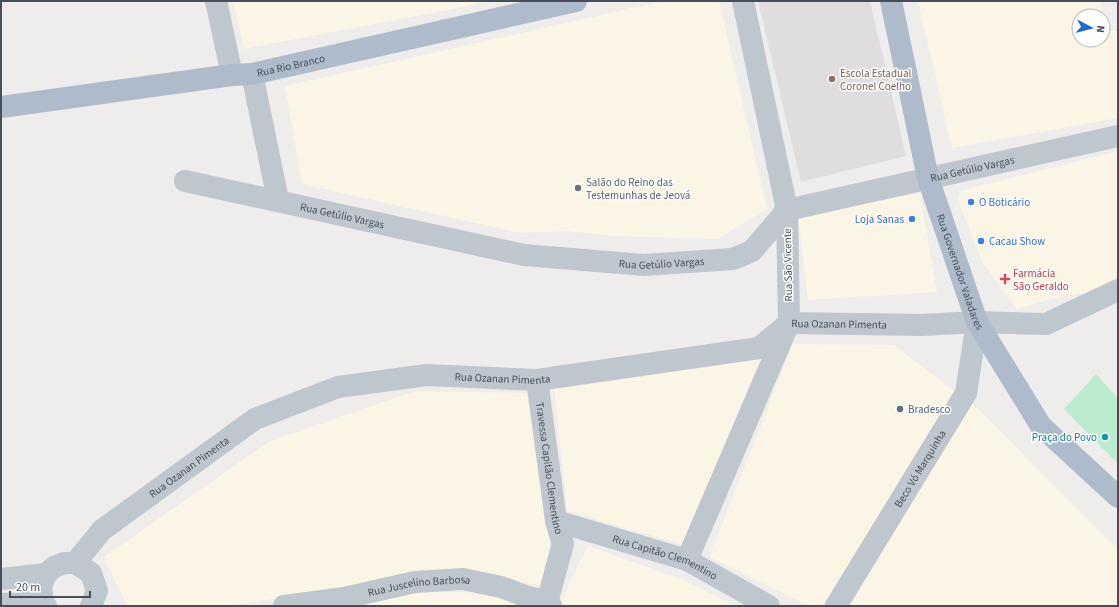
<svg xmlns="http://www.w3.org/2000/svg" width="1119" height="607" viewBox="0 0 1119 607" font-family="'Source Sans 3',sans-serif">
	<rect width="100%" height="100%" fill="#efecec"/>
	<path fill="#faf5e5" d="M 233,1 L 484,1 L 464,7 L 244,49 Z
		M 664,1 L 719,1 L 767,209 L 718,239 L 611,236 L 567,231 L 520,233 L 302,184 L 285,86 Z
		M 918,1 L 1101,1 L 1102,16 L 1079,16 L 1079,40 L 1103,40 L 1103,24 L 1104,31 L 1118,31 L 1118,118 L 952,148 Z
		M 1118,151 L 1118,278 L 1094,291 L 1047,300 L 1017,309 L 982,262 L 958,200 L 960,191 Z
		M 920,193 L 937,292 L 808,300 L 798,216 Z
		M 793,344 L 894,345 L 954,391 L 906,473 L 822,606 L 809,606 L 709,557 Z
		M 761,356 L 684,545 L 567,511 L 554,386 Z
		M 416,391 L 527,393 L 550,544 L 541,586 L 469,570 L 369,584 L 227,606 L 130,606 L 127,605 L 104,557 L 270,441 Z
		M 972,403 L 1118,550 L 1118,606 L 850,606 Z
		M 588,546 L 686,581 L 735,606 L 566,606 L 561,601 Z
		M 412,591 L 502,593 L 517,606 L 335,606 Z"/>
	<path fill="#e0ddde" d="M 758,1 L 870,1 L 906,156 L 801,182 Z"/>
	<path fill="#bbecd0" d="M 1096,374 L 1118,398 L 1118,464 L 1064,409 Z"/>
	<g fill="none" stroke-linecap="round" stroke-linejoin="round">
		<g stroke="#bec6ce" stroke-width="22">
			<path d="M 216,1 L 232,75"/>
			<path d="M 252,74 L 278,200"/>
			<path id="s1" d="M 185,181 L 524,255 L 644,265 L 733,259 L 752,251 L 787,210 L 1118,136"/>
			<path id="s2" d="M 537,380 L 556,521 L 563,544 L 547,602"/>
			<path id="s3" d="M 556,521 L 687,560 L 769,606"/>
			<path d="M 687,560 L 789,323 L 787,210 L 743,1"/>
			<path id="s4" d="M 75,563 L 102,530 L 255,419 L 338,387 L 427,375 L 537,380 L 759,348 L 789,323 L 922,325 L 977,322 L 1046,324 L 1118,290"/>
			<path d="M 1,579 L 46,574"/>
			<path d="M 1,604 L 43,602"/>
			<path d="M 46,606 L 43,602 L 41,587 L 46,574 L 54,567 L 64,563 L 75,563 L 91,573 L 97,591 L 91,606"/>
			<path id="s5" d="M 284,606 L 344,598 L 415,582 L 463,579 L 501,587 L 528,597 L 547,602 L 551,606"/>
			<path id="s6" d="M 836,606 L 966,393 L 977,322"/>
		</g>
		<g stroke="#adbbcb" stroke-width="22">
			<path id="s7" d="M 891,1 L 928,178 L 977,322 L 1041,426 L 1118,497"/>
			<path id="s8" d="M 1,107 L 232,75 L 252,74 L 576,1"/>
		</g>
	</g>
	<circle fill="#8d6e63" stroke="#fff" stroke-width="1.5" cx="832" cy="79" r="4"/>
	<circle fill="#6b7280" stroke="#fff" stroke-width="1.5" cx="578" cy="188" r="4"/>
	<g fill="#3f7fe0" stroke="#fff" stroke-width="1.5">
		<circle cx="971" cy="202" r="4"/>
		<circle cx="912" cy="219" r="4"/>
		<circle cx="981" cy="241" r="4"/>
	</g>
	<path fill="#e0444e" stroke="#fff" stroke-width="1.5" d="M1003 273h4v4h4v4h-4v4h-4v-4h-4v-4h4z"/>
	<circle fill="#5c6f8a" stroke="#fff" stroke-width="1.5" cx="900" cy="409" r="4"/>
	<circle fill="#0f9aa8" stroke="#fff" stroke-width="1.5" cx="1105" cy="437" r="4"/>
	<g text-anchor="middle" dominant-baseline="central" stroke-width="3" stroke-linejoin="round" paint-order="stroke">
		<g font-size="11" fill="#464f59" stroke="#fff">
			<text stroke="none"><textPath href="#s8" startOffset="293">Rua Rio Branco</textPath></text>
			<text stroke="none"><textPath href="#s1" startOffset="821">Rua Getúlio Vargas</textPath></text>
			<text stroke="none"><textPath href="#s1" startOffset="161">Rua Getúlio Vargas</textPath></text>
			<text stroke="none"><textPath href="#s1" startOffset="485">Rua Getúlio Vargas</textPath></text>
			<text transform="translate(788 265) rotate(-91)">Rua São Vicente</text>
			<text stroke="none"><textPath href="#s7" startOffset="280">Rua Governador Valadares</textPath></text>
			<text stroke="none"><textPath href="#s4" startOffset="834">Rua Ozanan Pimenta</textPath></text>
			<text stroke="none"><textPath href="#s4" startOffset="486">Rua Ozanan Pimenta</textPath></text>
			<text stroke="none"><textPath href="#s4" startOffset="150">Rua Ozanan Pimenta</textPath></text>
			<text stroke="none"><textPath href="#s2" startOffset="89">Travessa Capitão Clementino</textPath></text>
			<text stroke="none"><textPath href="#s6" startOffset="161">Beco Vó Marquinha</textPath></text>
			<text stroke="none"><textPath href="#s3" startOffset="115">Rua Capitão Clementino</textPath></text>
			<text stroke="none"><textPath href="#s5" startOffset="137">Rua Juscelino Barbosa</textPath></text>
		</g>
		<g font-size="11" fill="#785e54" stroke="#fff" text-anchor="start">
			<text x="840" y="73">Escola Estadual<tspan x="840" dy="13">Coronel Coelho</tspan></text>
		</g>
		<g font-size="11" fill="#5b616d" stroke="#fff" text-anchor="start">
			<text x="586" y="182">Salão do Reino das<tspan x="586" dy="13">Testemunhas de Jeová</tspan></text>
		</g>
		<g font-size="11" fill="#366cbe" stroke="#fff" text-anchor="start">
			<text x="979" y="202">O Boticário</text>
			<text x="904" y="219" text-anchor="end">Loja Sanas</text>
			<text x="989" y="241">Cacau Show</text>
		</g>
		<g font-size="11" fill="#be3a42" stroke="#fff" text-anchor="start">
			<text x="1013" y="273">Farmácia<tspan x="1013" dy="13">São Geraldo</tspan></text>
		</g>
		<g font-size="11" fill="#4e5e75" stroke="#fff" text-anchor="start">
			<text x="908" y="409">Bradesco</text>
		</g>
		<g font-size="11" fill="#0d838f" stroke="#fff" text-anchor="end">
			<text x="1097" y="437">Praça do Povo</text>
		</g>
	</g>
	<rect width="1119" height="607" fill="none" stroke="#464f59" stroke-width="4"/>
	<g transform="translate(1091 28) rotate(97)"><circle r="19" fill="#ffffff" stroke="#b5b9bd"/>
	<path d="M0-3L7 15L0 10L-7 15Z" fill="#206ad6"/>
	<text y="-6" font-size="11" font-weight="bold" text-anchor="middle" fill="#464f59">N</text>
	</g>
	<path d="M10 591v6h80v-6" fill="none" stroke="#464f59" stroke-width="2"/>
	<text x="16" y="591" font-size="12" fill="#464f59" stroke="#ffffff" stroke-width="3" paint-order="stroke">20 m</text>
</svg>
